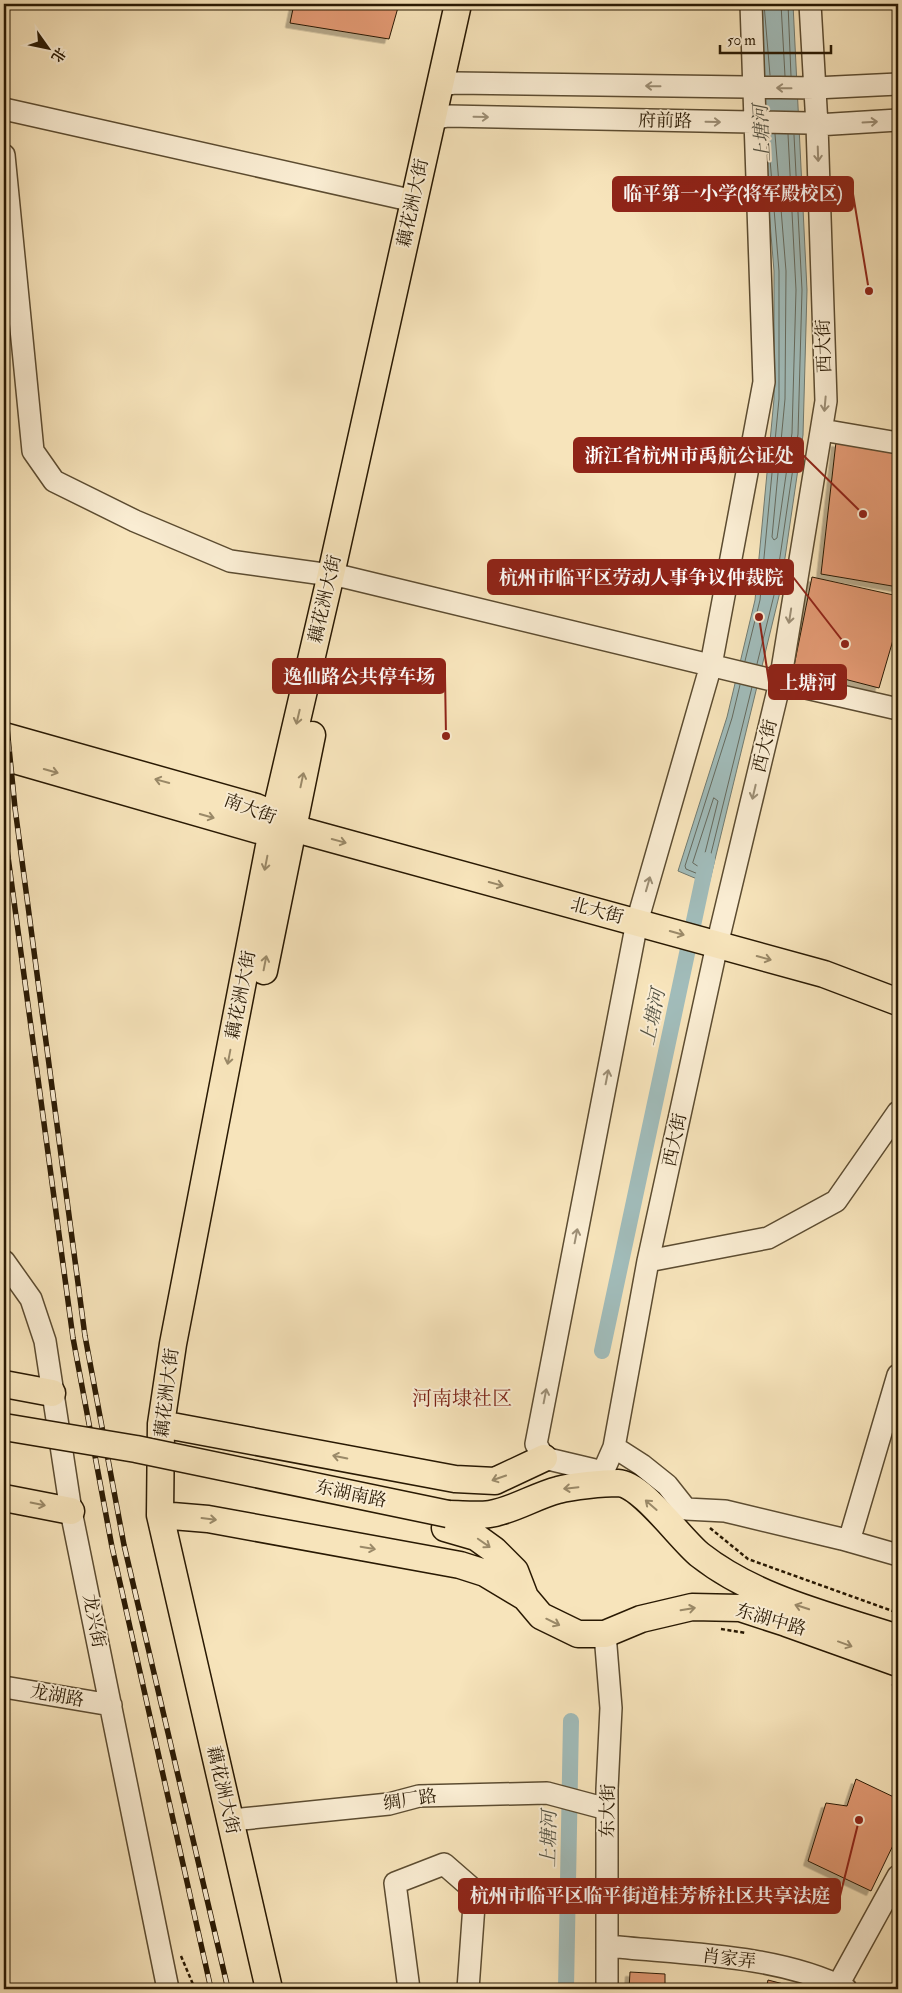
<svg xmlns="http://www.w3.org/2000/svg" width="902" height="1993" viewBox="0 0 902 1993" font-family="'IM FELL Double Pica','Noto Serif SC',serif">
	<defs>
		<filter id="shadow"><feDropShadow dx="-4.5" dy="4.5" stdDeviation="0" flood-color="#0004"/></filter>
	</defs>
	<rect width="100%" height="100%" fill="#f7e4bb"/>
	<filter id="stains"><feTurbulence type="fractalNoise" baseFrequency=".004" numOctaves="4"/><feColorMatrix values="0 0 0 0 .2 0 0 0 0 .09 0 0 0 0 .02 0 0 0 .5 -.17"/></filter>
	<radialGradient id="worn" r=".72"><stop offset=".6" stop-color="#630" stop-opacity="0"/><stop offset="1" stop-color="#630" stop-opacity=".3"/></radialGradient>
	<path fill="#a1bcba" stroke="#717b71" d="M 752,4 L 793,4 L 807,290 L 803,435 L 780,592 L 709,884 L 678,871 L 727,717 L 755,600 L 774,399 L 774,271 Z"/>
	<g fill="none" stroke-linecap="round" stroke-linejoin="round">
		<path stroke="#656a5e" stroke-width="1" d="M 764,4 L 770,75
			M 781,4 L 785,76
			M 788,4 L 791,76
			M 775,134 L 786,271 L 785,399 L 772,537 L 774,540 L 777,538 L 792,433 L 796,290 L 788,134
			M 745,661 L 760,600 L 779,399 L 779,271 L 768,134
			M 757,664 L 775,591 L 798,434 L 802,290 L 794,135
			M 740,685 L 732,718 L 685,866 L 686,869 L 703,876 L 706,874 L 752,687
			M 714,798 L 718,801 L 702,865 L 699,867 L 693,863 Z"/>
		<path stroke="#a1bcba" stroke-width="16" d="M 602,1351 L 707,860
			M 566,1989 L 571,1721"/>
	</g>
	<path fill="#e29973" stroke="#291903" filter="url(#shadow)" d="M 294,4 L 399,4 L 389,39 L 290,23 Z
		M 836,442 L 898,453 L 898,587 L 821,574 Z
		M 812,577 L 898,596 L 898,623 L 879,688 L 794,666 Z
		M 856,1779 L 898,1799 L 898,1835 L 871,1891 L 808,1861 L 826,1803 L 847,1806 Z
		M 630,1972 L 665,1974 L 665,1989 L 629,1989 Z
		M 768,1980 L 803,1989 L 766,1989 Z"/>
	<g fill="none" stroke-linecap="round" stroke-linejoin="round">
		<defs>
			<path id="minor" d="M 751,4 L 764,382 L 711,665 L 637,922 L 536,1444 L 544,1458 L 603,1472 L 614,1447 L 648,1261 L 717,945 L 780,682 L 826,401 L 817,125 L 810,4
				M 440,85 L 455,83 L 815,88 L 898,84
				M 4,109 L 414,201
				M 432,119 L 448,116 L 808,123 L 817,125 L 898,120
				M 4,155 L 33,451 L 54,481 L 135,521 L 230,561 L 345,577 L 780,682 L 898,709
				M 822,430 L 898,443
				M 4,1261 L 31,1299 L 45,1341 L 71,1511 L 168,1989
				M 648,1261 L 768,1238 L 836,1201 L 898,1112
				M 614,1447 L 642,1465 L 667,1485 L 686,1509 L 725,1511 L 842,1539 L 898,1555
				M 849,1541 L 898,1375
				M 605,1634 L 611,1708 L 607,1789 L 607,1989
				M 4,1687 L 111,1705
				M 242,1819 L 389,1804 L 419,1796 L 547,1793 L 607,1809
				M 607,1946 C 684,1954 777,1954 846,1989
				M 838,1985 L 898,1876
				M 409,1989 L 395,1883 L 444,1864 L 475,1891 L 468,1989"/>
			<path id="major" d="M 4,736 L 256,807 L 275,815 L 292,828 L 824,974 L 898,1002
				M 4,757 L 272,834 L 289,829
				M 264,971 L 312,735
				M 4,1384 L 52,1393
				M 161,1424 L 455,1479 L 495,1481 L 544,1458
				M 4,1498 L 71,1511
				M 448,1514 C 462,1514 477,1516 490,1514 C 514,1510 535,1496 558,1490 C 572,1486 604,1483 618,1483 C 642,1484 680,1539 700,1555 C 756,1599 831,1616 898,1638
				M 160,1515 L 208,1519 L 460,1565 L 485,1573 L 525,1597
				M 445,1528 L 476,1537 L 494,1550 L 515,1571 L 525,1597 L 541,1616 L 578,1634 L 605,1634 L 641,1619 L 692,1607 L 740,1608 L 786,1623 L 898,1663
				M 269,1989 L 160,1515 L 161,1424 L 173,1344 L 275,815 L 331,574 L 458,4"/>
		</defs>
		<use href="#minor" stroke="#5c4c31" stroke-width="24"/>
		<use href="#major" stroke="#291903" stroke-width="29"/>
		<path stroke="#291903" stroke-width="2.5" stroke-dasharray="4 2.5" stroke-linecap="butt" d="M 710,1528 L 748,1559 L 898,1613
			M 721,1629 L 746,1633
			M 892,1684 L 898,1686
			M 181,1956 L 195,1989"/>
		<use href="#minor" stroke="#faedd3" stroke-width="21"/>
		<use href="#major" stroke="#f7e4bb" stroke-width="26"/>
		<defs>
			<path id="rail" d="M 4,697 L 15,808 L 85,1336 L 124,1545 L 228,1989
				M 4,827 L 73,1338 L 112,1547 L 211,1989"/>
		</defs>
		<use href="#rail" stroke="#291903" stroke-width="5.5"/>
		<use href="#rail" stroke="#faedd3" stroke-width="4" stroke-dasharray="11" stroke-linecap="butt"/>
		<defs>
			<path id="major-bridge" d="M 4,1427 L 136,1449 L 448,1514"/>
		</defs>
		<use href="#major-bridge" stroke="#291903" stroke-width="29" stroke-linecap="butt"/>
		<use href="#major-bridge" stroke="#f7e4bb" stroke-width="26"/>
	</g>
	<defs><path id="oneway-shaft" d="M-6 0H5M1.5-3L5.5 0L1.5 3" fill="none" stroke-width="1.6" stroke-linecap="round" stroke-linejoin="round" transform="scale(1.25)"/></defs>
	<g stroke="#9c8e75">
		<use href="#oneway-shaft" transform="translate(653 86) rotate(-179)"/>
		<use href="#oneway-shaft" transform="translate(784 88) rotate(-179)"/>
		<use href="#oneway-shaft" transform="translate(481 117) rotate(1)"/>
		<use href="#oneway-shaft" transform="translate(713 122) rotate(1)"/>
		<use href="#oneway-shaft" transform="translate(870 122) rotate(-3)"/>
		<use href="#oneway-shaft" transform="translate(818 154) rotate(88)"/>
		<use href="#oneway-shaft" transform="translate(825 404) rotate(95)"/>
		<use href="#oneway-shaft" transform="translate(790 616) rotate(99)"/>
		<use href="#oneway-shaft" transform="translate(754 792) rotate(103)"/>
		<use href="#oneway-shaft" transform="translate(648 884) rotate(-74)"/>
		<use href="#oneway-shaft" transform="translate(607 1077) rotate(-79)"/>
		<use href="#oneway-shaft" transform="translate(576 1236) rotate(-79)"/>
		<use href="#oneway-shaft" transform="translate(545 1396) rotate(-79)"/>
	</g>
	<g stroke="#9a8968">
		<use href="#oneway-shaft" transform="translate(298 717) rotate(103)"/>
		<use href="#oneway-shaft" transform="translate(51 771) rotate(16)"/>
		<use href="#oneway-shaft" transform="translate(302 780) rotate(-78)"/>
		<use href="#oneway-shaft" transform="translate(162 781) rotate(-165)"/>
		<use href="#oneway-shaft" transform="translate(207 816) rotate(16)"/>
		<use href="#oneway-shaft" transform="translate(339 841) rotate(15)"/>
		<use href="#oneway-shaft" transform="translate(266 863) rotate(101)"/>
		<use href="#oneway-shaft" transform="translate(496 884) rotate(15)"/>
		<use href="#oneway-shaft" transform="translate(677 933) rotate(16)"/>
		<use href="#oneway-shaft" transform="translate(764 958) rotate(15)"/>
		<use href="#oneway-shaft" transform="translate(265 963) rotate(-79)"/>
		<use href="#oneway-shaft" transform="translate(229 1057) rotate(101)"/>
		<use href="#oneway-shaft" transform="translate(340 1457) rotate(-169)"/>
		<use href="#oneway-shaft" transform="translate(499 1478) rotate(161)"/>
		<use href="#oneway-shaft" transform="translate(571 1488) rotate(174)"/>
		<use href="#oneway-shaft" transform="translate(38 1504) rotate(11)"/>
		<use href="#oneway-shaft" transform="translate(651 1505) rotate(-139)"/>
		<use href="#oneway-shaft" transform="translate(209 1519) rotate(7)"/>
		<use href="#oneway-shaft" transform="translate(484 1543) rotate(35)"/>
		<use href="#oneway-shaft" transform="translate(368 1548) rotate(10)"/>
		<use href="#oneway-shaft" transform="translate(802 1607) rotate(-162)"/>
		<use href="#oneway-shaft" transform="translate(688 1609) rotate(-9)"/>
		<use href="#oneway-shaft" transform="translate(553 1622) rotate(26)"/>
		<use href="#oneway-shaft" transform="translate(845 1644) rotate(20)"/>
	</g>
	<g text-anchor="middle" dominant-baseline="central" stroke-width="4" stroke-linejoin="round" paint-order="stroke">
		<g font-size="18" fill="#291903" stroke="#faedd3">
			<text transform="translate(665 121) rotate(1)">府前路</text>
			<text transform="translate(413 203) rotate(-78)">藕花洲大街</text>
			<text transform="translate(824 346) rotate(-92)">西大街</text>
			<text transform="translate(325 599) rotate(-77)">藕花洲大街</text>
			<text transform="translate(765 746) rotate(-77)">西大街</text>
			<text transform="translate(250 809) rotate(21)">南大街</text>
			<text transform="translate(597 911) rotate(15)">北大街</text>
			<text transform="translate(241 995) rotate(-79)">藕花洲大街</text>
			<text transform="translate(675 1140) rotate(-78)">西大街</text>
			<text transform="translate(167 1393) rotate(-83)">藕花洲大街</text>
			<text transform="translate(351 1494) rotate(12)">东湖南路</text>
			<text transform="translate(771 1620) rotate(16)">东湖中路</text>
			<text transform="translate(94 1621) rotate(79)">龙兴街</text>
			<text transform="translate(57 1696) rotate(10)">龙湖路</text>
			<text transform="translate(223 1790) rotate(77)">藕花洲大街</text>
			<text transform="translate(410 1800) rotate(-9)">绸厂路</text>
			<text transform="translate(608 1811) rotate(-89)">东大街</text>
			<text transform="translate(729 1959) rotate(7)">肖家弄</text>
		</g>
		<g font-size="19" font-style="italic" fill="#535243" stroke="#faedd3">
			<text transform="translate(762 133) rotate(-93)">上塘河</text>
			<text transform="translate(653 1017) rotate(-78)">上塘河</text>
			<text transform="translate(549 1839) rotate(-89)">上塘河</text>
		</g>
		<g font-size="20" fill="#7a1f14" stroke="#faedd3">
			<text x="462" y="1398">河南埭社区</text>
		</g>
	</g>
	<path fill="none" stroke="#8f2418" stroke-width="2" d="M869 291L853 194M863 514L803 455M845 644L793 577M446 736L445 676M759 617L769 682M859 1820L840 1896"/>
	<g fill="#8f2418" stroke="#faedd3" stroke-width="2">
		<circle cx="869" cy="291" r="5"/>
		<circle cx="863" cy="514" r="5"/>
		<circle cx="845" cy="644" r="5"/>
		<circle cx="446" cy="736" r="5"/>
		<circle cx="759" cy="617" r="5"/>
		<circle cx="859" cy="1820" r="5"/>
	</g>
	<g fill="#8f2418" stroke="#8f2418" stroke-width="2">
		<rect x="613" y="177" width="240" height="34" rx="5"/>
		<rect x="574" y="438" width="229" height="34" rx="5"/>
		<rect x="488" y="560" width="305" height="34" rx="5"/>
		<rect x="273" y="659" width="172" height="34" rx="5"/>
		<rect x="769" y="665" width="77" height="34" rx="5"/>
		<rect x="459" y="1879" width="381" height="34" rx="5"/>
	</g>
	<g font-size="19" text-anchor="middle" font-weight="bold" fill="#fff">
		<text x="733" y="200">临平第一小学(将军殿校区)</text>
		<text x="689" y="462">浙江省杭州市禹航公证处</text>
		<text x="641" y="584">杭州市临平区劳动人事争议仲裁院</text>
		<text x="359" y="683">逸仙路公共停车场</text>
		<text x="808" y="689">上塘河</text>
		<text x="650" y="1902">杭州市临平区临平街道桂芳桥社区共享法庭</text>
	</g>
	<rect width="902" height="1993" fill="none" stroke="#f7e4bb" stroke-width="20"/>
	<rect x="5" y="5" width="892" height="1983" fill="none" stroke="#291903" stroke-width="2.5"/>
	<rect x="10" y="10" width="882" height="1973" fill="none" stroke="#291903"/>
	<g transform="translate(48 48) rotate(123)" stroke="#faedd3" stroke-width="4" paint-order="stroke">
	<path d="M0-4L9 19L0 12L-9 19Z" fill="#291903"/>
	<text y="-8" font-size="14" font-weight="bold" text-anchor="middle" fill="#291903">北</text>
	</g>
	<path d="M720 45v8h111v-8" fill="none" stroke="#291903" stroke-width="2.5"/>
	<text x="727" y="45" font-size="15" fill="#291903" stroke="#faedd3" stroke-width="4" paint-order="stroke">50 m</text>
	<rect width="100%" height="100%" filter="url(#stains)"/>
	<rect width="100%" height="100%" fill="url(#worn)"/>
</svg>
